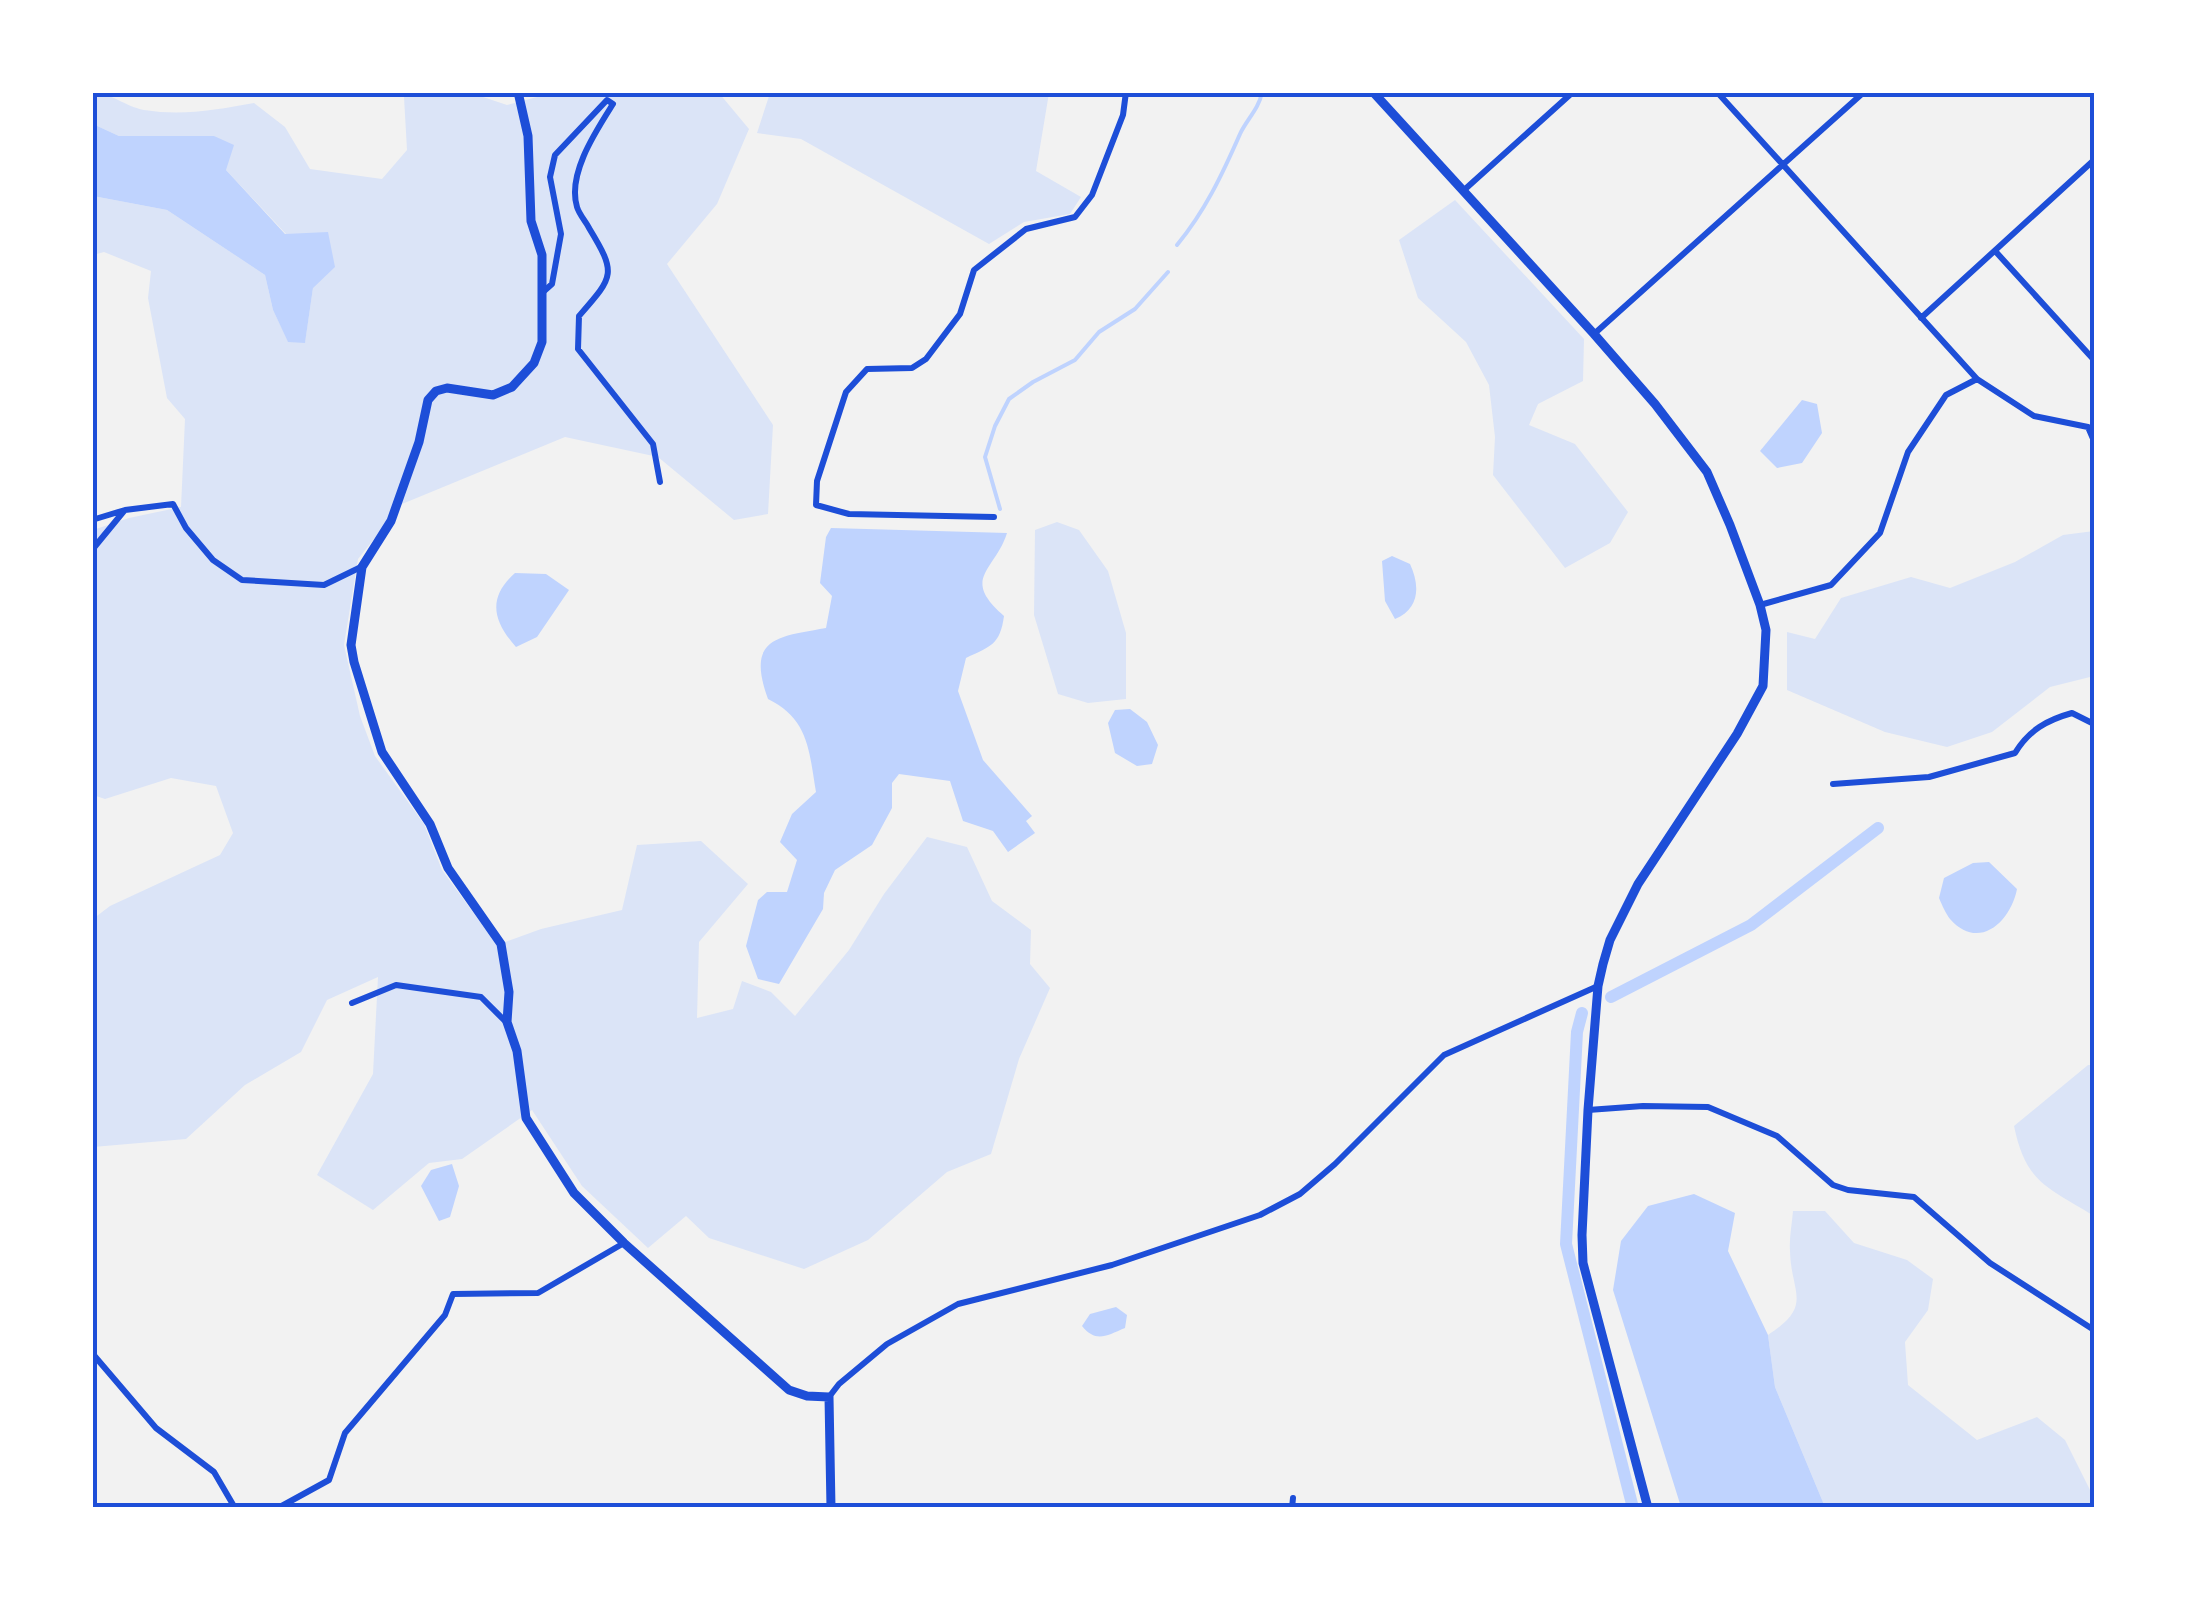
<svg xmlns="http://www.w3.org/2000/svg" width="2187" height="1600" viewBox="0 0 2187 1600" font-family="'Exo 2',sans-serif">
	<rect width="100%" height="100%" fill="#f2f2f2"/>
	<path fill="#dbe4f7" d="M 93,93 C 112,93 124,106 144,110 C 182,116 216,110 254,103 L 285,127 L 310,169 L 382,179 L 407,150 L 404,97 L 419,93 L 471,93 L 507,105 L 552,93 L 719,93 L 749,129 L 717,204 L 667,264 L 773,425 L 768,514 L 734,520 L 658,457 L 565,437 L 402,504 L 358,559 L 344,645 L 360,716 L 375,756 L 424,824 L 442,870 L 497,945 L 541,929 L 622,910 L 637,845 L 701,841 L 748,884 L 699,942 L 697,1018 L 733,1009 L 742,981 L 771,992 L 795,1016 L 849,950 L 884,894 L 927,837 L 967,847 L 992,901 L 1031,930 L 1030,964 L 1050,988 L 1019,1059 L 991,1154 L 947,1172 L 868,1240 L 804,1269 L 709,1238 L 686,1216 L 648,1248 L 582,1186 L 532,1110 L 462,1159 L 429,1163 L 373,1210 L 317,1175 L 373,1074 L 378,977 L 327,1000 L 301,1052 L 245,1085 L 186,1139 L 93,1147 L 93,919 L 110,906 L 220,855 L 233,833 L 216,786 L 171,778 L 105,799 L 93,795 L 93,530 L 129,518 L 181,507 L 185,419 L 167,398 L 148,298 L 151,271 L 104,252 L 93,255 L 93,196 L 167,210 L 265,275 L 273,310 L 288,341 L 305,342 L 313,288 L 286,234 L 226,170 L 214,136 L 119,136 L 93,124 Z
		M 770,93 L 1049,93 L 1036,171 L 1081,197 L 1070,214 L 1024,222 L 989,244 L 801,139 L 757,133 Z
		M 1455,200 L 1584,339 L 1583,381 L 1538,404 L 1529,425 L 1575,444 L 1628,512 L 1610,543 L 1565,568 L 1493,475 L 1495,437 L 1489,385 L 1466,342 L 1418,298 L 1399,240 Z
		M 1057,522 L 1079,530 L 1108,571 L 1126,633 L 1126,699 L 1088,703 L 1058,694 L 1034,615 L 1035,530 Z
		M 2094,531 L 2094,676 L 2050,687 L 1992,732 L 1947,747 L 1885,732 L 1787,690 L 1787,632 L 1815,639 L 1841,598 L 1911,577 L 1950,588 L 2015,562 L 2063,535 Z
		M 2088,1065 L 2094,1065 L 2094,1216 C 2048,1187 2026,1184 2014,1126 Z
		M 1793,1211 L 1825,1211 L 1854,1243 L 1907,1260 L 1933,1279 L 1928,1310 L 1905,1342 L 1908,1385 L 1977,1440 L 2037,1417 L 2065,1440 L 2094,1498 L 2094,1507 L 1825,1507 L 1775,1387 L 1768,1335 C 1814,1305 1791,1294 1790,1251 C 1789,1238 1792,1224 1793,1211 Z"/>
	<path fill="#bfd3fe" d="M 93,124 L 119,136 L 214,136 L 234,145 L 226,170 L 285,234 L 328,232 L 335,267 L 313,288 L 305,343 L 288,342 L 273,310 L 265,275 L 167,210 L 93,196 Z
		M 1802,400 L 1817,404 L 1822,433 L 1802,463 L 1777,468 L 1760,451 Z
		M 831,528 L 1007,533 C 995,571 960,578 1004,616 C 1000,645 991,646 966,658 L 958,691 L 983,760 L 1032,816 L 1026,821 L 1035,833 L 1008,852 L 993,831 L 963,821 L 950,781 L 899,774 L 892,783 L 892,808 L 872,845 L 835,870 L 824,893 L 823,909 L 779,984 L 758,979 L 746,946 L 758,900 L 767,892 L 787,892 L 797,860 L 780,842 L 792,814 L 816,792 C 809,751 809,719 768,699 C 746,638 776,637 826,628 L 832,596 L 820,583 L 826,537 Z
		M 1392,556 L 1410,564 C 1420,585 1420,609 1395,619 L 1385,601 L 1382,561 Z
		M 515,573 L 546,574 L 569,590 L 537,637 L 516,647 C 493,621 487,598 515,573 Z
		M 1130,709 L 1147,722 L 1158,745 L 1152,764 L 1137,766 L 1115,753 L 1108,723 L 1115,710 Z
		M 1989,862 L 2017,889 C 2011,921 1979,952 1950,919 C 1946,914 1942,905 1939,898 L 1944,878 L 1973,863 Z
		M 452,1164 L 459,1186 L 450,1217 L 439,1221 L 421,1186 L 431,1170 Z
		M 1694,1194 L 1735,1213 L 1728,1251 L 1768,1335 L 1775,1387 L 1825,1507 L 1681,1507 L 1613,1290 L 1621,1241 L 1648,1206 Z
		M 1116,1307 L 1127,1315 L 1125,1328 C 1106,1336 1096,1343 1082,1326 L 1090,1314 Z"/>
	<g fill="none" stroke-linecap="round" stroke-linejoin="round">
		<path stroke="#bfd3fe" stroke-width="4" d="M 1177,245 C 1205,211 1222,175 1240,134 C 1247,119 1259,109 1262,92
			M 1000,509 L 985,457 L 995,426 L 1009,399 L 1033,382 L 1075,360 L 1099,332 L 1135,309 L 1168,272"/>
		<path stroke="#bfd3fe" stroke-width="12" d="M 1611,997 L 1751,925 L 1878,828
			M 1582,1013 L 1577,1032 L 1566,1244 L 1633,1508"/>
		<path stroke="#1d4ed8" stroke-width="6" d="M 1717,92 L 1977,379 L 2034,416 L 2088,427 L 2094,441
			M 1463,191 L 1573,92
			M 1996,252 L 2094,360
			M 543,292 L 552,284 L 561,234 L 550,177 L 555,155 L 607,100 L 613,104 C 596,131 567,174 577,207 C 579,214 586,222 589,228 C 617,274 614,276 579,316 L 578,349 L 653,444 L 660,482
			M 1921,318 L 2094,160
			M 1594,334 L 1864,92
			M 994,517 L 849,514 L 816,505 L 817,481 L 846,392 L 867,369 L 912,368 L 926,359 L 960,314 L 974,270 L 1026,229 L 1075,217 L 1092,195 L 1123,115 L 1126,92
			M 92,520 L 125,510 L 173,504 L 186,528 L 213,560 L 242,580 L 324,585 L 361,567
			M 92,550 L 124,511
			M 1760,605 L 1831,585 L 1880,533 L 1908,452 L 1946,395 L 1977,379
			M 1833,784 L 1929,777 L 2015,753 C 2029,730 2047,720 2072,713 L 2094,724
			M 352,1003 L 396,985 L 481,997 L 506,1022
			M 1588,1110 L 1643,1106 L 1708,1107 L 1777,1136 L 1833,1185 L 1848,1190 L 1914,1197 L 1990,1263 L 2094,1330
			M 92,1353 L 156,1428 L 214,1472 L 235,1508
			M 829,1397 L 839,1384 L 887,1344 L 958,1304 L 1112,1265 L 1260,1215 L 1300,1194 L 1335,1164 L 1444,1055 L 1598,986
			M 278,1508 L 329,1480 L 345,1433 L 445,1315 L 453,1294 L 538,1293 L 624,1243
			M 1292,1508 L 1293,1498"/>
		<path stroke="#1d4ed8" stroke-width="9" d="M 518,92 L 528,136 L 531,221 L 542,255 L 542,342 L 534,363 L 512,387 L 493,395 L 447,388 L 436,391 L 428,400 L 419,442 L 391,521 L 362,567 L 351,645 L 354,662 L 382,752 L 430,824 L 448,868 L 501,944 L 509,992 L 507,1022 L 517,1051 L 526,1118 L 574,1193 L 624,1243 L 789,1390 L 807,1396 L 829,1397 L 831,1508
			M 1373,92 L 1594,334 L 1655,404 L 1707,472 L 1730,525 L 1760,605 L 1766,630 L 1763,686 L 1737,734 L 1638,884 L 1610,940 L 1603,964 L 1598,986 L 1588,1110 L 1582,1235 L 1583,1263 L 1648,1508"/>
	</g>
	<rect width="2187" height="1600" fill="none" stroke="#ffffff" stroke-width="190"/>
	<rect x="95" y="95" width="1997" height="1410" fill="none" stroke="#1d4ed8" stroke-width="4"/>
</svg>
